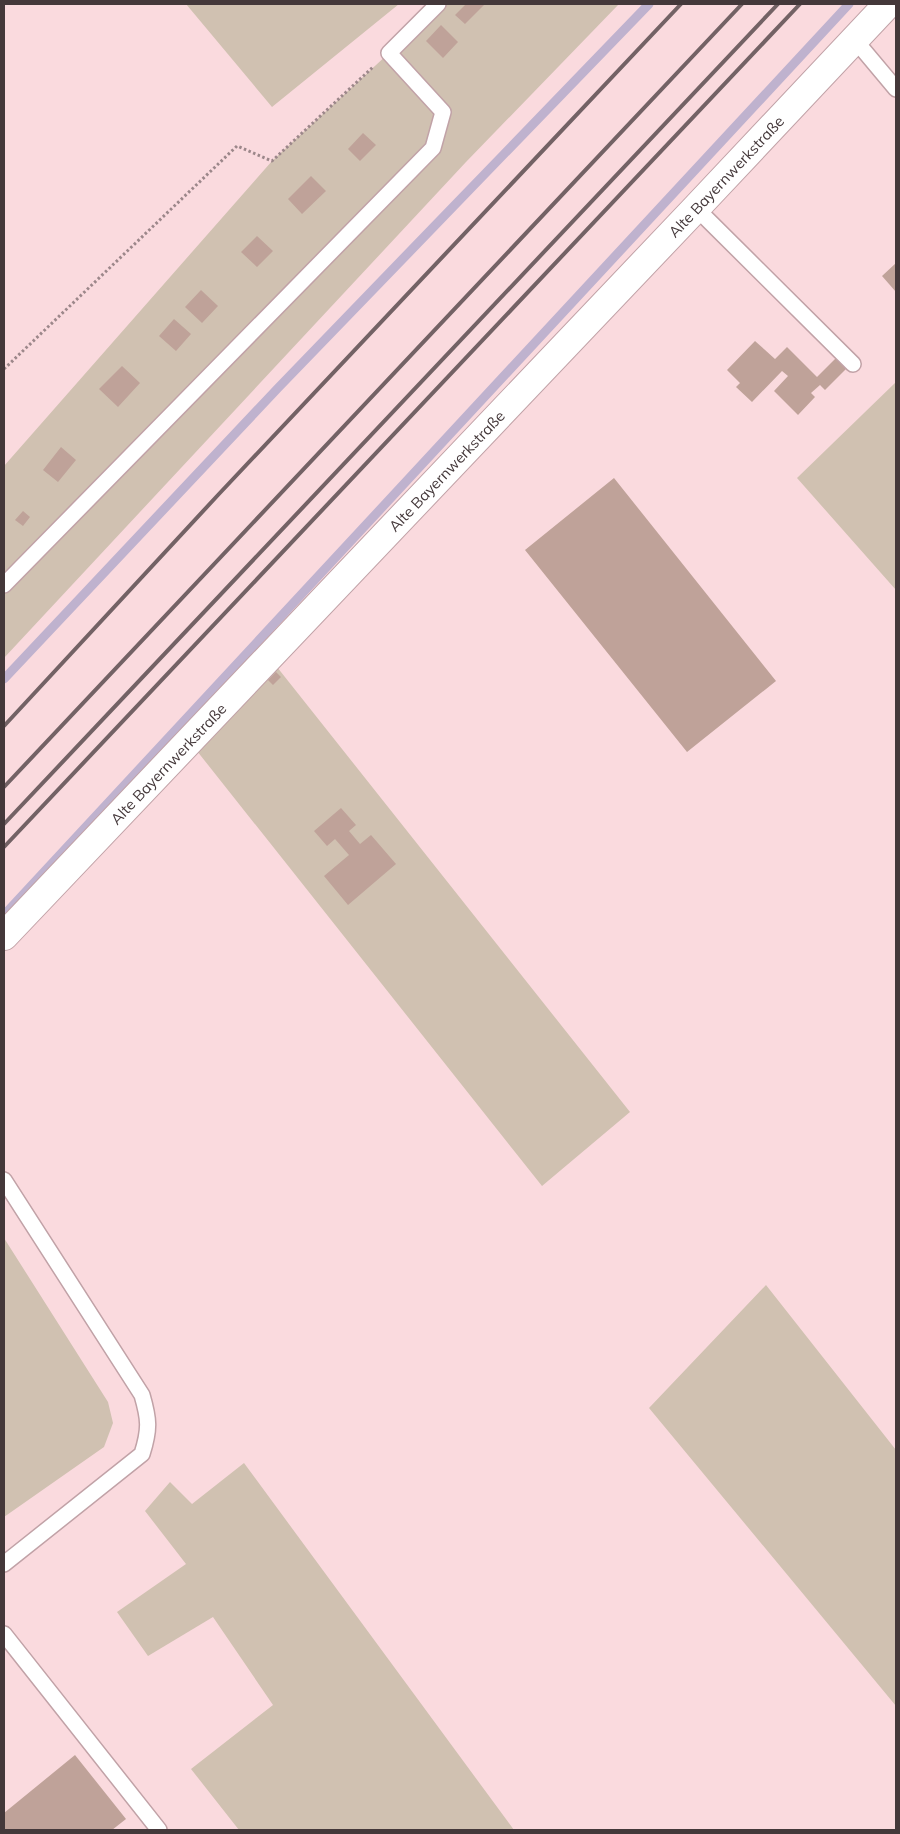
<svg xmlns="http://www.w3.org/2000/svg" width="900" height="1834" viewBox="0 0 900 1834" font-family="Mulish,sans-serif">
	<rect width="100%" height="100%" fill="#fadade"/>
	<path fill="#d0c1b1" d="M 186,4 L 399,4 L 272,107 Z
		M 438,4 L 619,4 L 466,162 L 4,658 L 4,466 L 272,161 L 389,53 Z
		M 896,382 L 896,590 L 797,478 Z
		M 277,667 L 630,1112 L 542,1186 L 197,751 Z
		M 4,1238 L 108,1402 L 113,1423 L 104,1447 L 4,1517 Z
		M 766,1285 L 896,1450 L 896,1706 L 649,1408 Z
		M 244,1463 L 514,1830 L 239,1830 L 191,1769 L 273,1705 L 213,1617 L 148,1656 L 117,1612 L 186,1564 L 145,1511 L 170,1482 L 192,1504 Z"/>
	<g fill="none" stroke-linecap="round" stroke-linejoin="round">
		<path stroke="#bfb2ce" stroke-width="9" d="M 4,679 L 278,388 L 649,4
			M 4,915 L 849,4"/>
	</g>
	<path fill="#bfa299" d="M 466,4 L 485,4 L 465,24 L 455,15 Z
		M 441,25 L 458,42 L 443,58 L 426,41 Z
		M 363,133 L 376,145 L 360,161 L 348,149 Z
		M 311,176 L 326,191 L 302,214 L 288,199 Z
		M 257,236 L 273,251 L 257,267 L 241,252 Z
		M 896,263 L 896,292 L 882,276 Z
		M 201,290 L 218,306 L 202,323 L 185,307 Z
		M 174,319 L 191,334 L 176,351 L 159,336 Z
		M 755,341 L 775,359 L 787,347 L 817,377 L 836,358 L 847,368 L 825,390 L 820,385 L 811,393 L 815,397 L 798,415 L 774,391 L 788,376 L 782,371 L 752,402 L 736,387 L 740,383 L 727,370 Z
		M 122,366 L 140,383 L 118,407 L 99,389 Z
		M 61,447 L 76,460 L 58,482 L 43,470 Z
		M 614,478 L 776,681 L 687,752 L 525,550 Z
		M 23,511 L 30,517 L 23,526 L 15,520 Z
		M 276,672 L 281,677 L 273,685 L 268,680 Z
		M 341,808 L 356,825 L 349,831 L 360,844 L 371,835 L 396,864 L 348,905 L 324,876 L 349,855 L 335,839 L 327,846 L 314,831 Z
		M 75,1755 L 126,1819 L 112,1830 L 4,1830 L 4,1813 Z"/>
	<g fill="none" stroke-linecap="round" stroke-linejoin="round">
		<defs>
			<path id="service" d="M 855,40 L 896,89
				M 696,208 L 853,364
				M 4,585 L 433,148 L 443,112 L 389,53 L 438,4
				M 4,1180 L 142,1395 C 149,1419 150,1429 142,1454 L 4,1564
				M 4,1634 L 159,1830"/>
			<g id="minor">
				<path id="s1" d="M 4,936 L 696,208 L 888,4"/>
			</g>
		</defs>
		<use href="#service" stroke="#c1a2a7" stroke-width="18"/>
		<use href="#minor" stroke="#c1a2a7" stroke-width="30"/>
		<path stroke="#9c878a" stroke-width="3" stroke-dasharray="2.5 2.5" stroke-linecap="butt" d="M 4,369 L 237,146 L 272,161 L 373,67"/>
		<use href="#service" stroke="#fff" stroke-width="15"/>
		<use href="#minor" stroke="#fff" stroke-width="28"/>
		<path stroke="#736265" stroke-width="4" d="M 4,726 L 218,495 L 681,4
			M 4,787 L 742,4
			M 4,824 L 778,4
			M 4,847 L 800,4"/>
	</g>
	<g text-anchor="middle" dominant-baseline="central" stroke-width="4" stroke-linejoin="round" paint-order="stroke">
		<g font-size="15" fill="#44383a" stroke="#feebed">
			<text stroke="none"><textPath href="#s1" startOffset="1048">Alte Bayernwerkstraße</textPath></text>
			<text stroke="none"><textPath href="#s1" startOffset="642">Alte Bayernwerkstraße</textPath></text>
			<text stroke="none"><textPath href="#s1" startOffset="238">Alte Bayernwerkstraße</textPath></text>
		</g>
	</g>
	<rect width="900" height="1834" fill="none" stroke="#44383a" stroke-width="10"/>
</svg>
